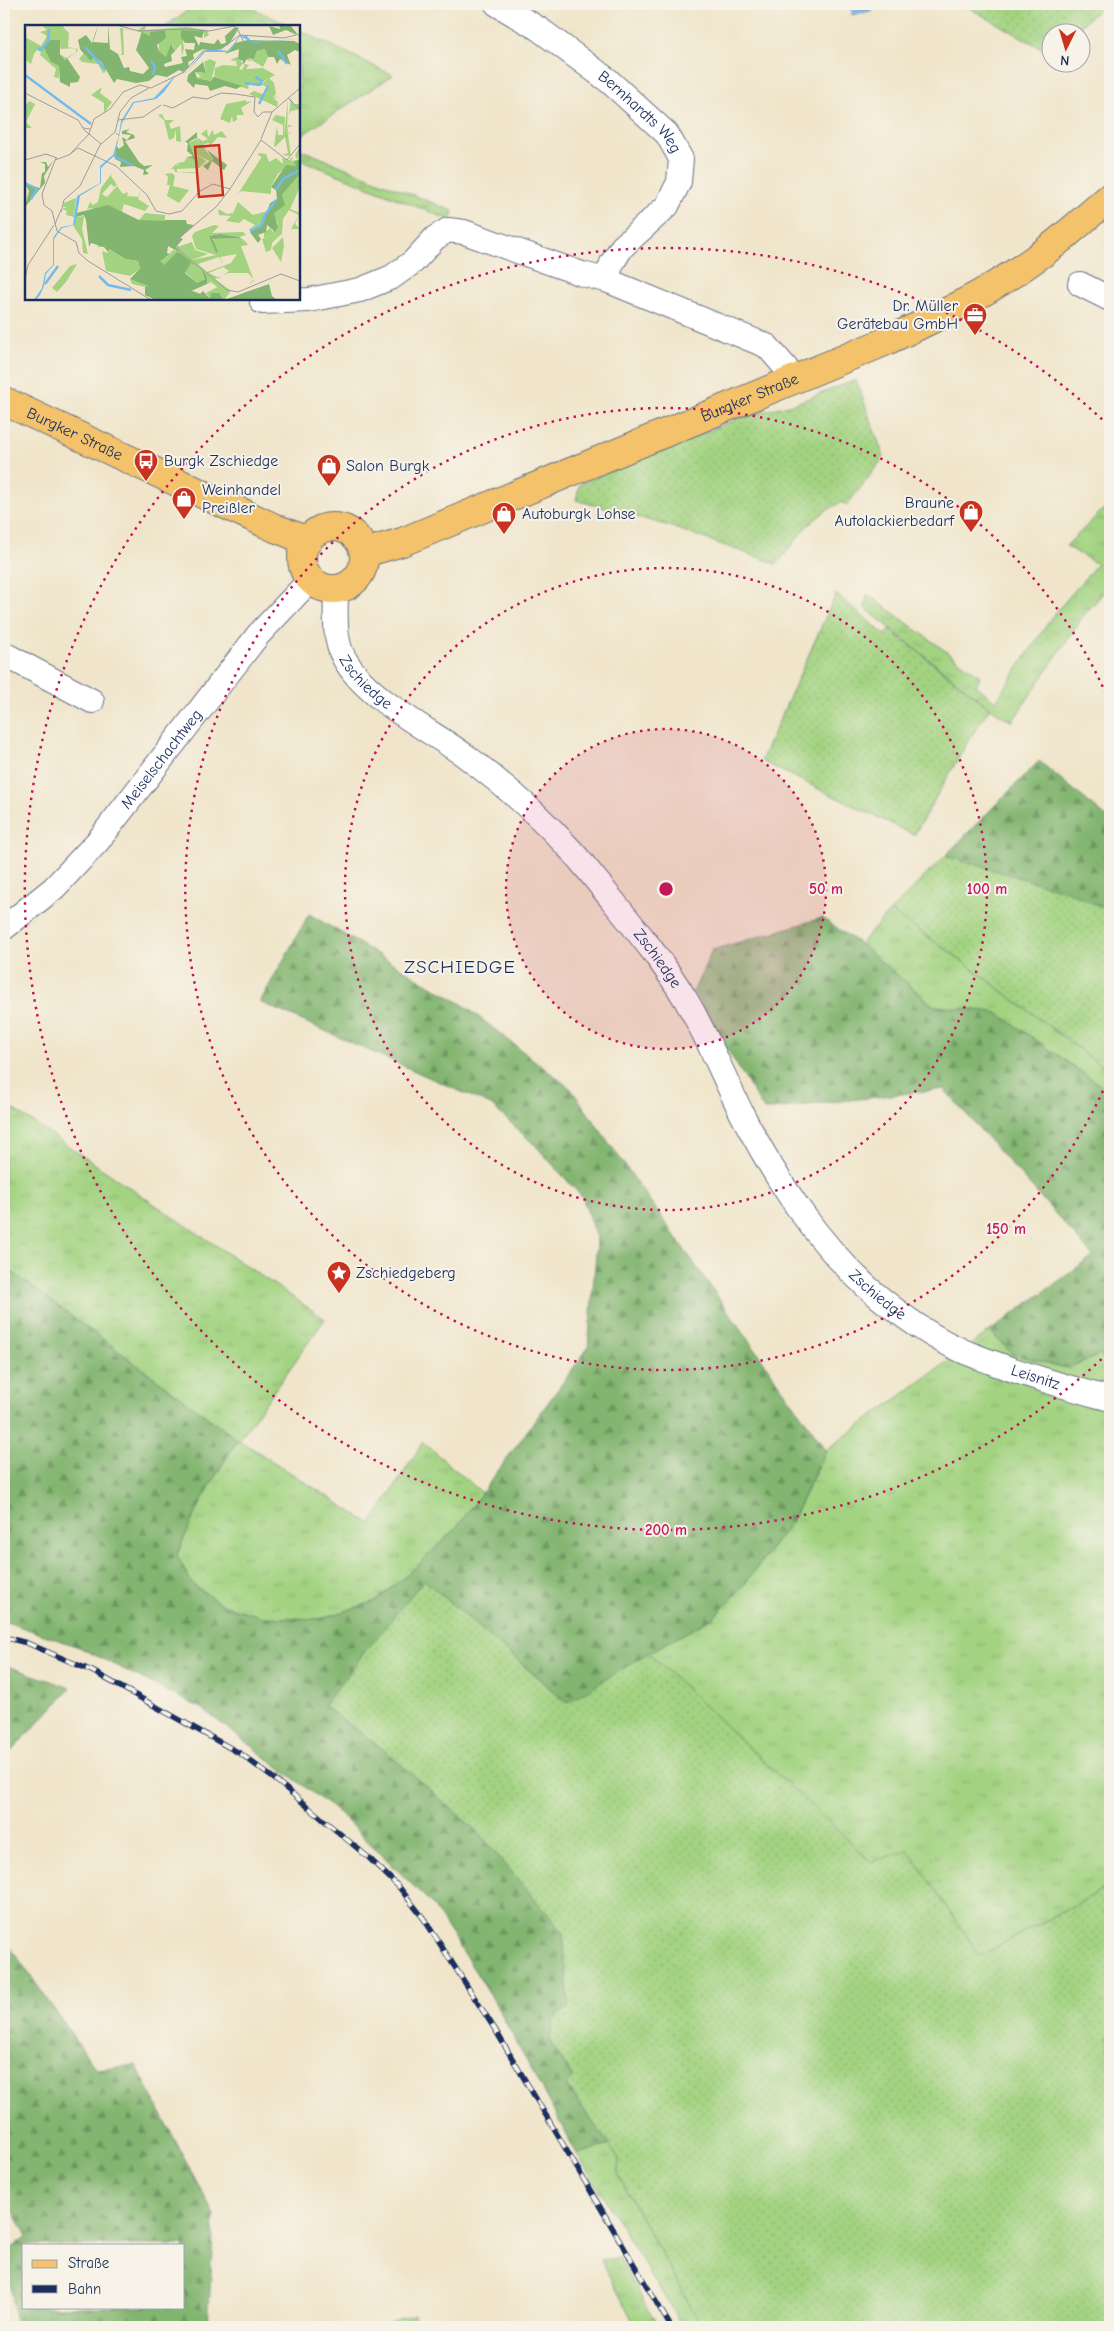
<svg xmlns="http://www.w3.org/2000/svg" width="1114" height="2331" viewBox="0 0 1114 2331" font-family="'Comic Neue',sans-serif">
	<defs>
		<pattern id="grass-tufts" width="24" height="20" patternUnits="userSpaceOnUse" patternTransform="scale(1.25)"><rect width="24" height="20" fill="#a3d381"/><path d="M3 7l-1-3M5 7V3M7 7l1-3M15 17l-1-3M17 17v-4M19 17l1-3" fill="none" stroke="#8cb572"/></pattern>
		<pattern id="forest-firs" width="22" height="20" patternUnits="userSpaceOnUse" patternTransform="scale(1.25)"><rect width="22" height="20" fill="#82b56f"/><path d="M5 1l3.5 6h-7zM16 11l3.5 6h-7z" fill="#6a945e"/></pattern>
		<pattern id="garden-dots" width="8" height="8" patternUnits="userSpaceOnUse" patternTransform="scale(1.25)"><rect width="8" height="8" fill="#a3d381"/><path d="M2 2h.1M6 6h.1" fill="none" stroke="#8cb572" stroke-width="1.8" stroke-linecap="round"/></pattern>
		<pattern id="water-waves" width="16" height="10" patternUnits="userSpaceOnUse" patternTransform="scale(1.25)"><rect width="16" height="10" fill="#75baec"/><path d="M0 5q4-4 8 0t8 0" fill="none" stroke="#5f98c2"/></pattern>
	</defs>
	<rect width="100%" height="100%" fill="#f7f3e8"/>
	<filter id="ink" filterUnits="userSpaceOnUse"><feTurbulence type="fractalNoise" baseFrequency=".02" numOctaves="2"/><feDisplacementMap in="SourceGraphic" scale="10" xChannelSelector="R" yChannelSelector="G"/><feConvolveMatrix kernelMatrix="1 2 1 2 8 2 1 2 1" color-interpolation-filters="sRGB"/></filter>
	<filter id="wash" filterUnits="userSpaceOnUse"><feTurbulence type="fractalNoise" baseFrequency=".0096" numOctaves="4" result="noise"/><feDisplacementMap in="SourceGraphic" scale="20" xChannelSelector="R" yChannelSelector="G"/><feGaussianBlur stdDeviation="1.12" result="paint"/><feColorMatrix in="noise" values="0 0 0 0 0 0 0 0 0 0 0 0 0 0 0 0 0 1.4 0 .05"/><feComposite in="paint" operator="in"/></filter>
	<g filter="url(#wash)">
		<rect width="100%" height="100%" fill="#f0e5ca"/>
		<path fill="url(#grass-tufts)" stroke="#5f8170" d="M 197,4 L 243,4 L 291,26 L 166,26 Z
			M 299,30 L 393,75 L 299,137 Z
			M 299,149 L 453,211 L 450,220 L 299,159 Z
			M 1110,503 L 1110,585 L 1084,615 L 1012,722 L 990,708 L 865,608 L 867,594 L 980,676 L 976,686 L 996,701 L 1052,617 L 1097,564 L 1066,546 Z
			M 890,911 L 953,954 L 1110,1072 L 1110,1092 L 996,1013 L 934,1006 L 860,944 Z
			M 4,1103 L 325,1319 L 239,1440 L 371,1524 L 423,1442 L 482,1493 L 457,1527 L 415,1568 L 376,1601 L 320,1619 L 264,1617 L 222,1605 L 192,1584 L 177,1555 C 194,1513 213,1477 238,1440 L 4,1266 Z
			M 990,1331 L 1012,1354 L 1067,1368 L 1099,1355 L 1110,1366 L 1110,1886 L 980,1956 L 908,1851 L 871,1862 L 648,1653 L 713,1618 L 741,1589 L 791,1522 L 826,1450 Z
			M 609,2145 L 619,2159 L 618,2175 L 702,2327 L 683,2327 L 577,2154 Z
			M 619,2258 L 658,2327 L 636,2327 L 601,2260 Z
			M 414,2315 L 416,2327 L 376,2327 Z"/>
		<path fill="url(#forest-firs)" stroke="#4e7266" fill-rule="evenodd" d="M 1039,761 L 1110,820 L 1110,911 L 1065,891 L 945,856 Z
			M 309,914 L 462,1004 L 571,1089 L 826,1450 L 791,1522 L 741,1589 L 713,1618 L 648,1653 L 568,1703 L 424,1580 L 324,1706 L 382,1748 L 477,1831 L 563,1932 L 569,2007 L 550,2042 L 574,2079 L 566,2085 L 609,2145 L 577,2154 L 494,2001 L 433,1905 L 339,1813 L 201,1708 L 79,1647 L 4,1621 L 4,1266 L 238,1440 C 213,1477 194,1513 177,1555 L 192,1584 L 222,1605 L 264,1617 L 320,1619 L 376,1601 L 415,1568 L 457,1527 L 588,1348 L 597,1242 L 583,1198 L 536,1146 L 491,1105 L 260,1002 Z
			M 822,918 L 860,944 L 934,1006 L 996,1012 L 1110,1092 L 1110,1366 L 1099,1355 L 1067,1368 L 1012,1354 L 990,1331 L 1093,1256 L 944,1089 L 764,1110 L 693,992 L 712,950 Z
			M 4,1665 L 71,1688 L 4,1759 Z
			M 4,1938 L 96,2069 L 136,2065 L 214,2215 L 208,2327 L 16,2327 L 7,2251 L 27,2236 L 4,2194 ZM 24,2245 L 184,2245 L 184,2307 L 24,2307 Z"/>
		<path fill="url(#garden-dots)" stroke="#5f8170" d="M 962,4 L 1105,4 L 1073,32 L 1052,32 L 1050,53 Z
			M 856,380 L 884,457 L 847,505 L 841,502 L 824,512 L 807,526 L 777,564 L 666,525 L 576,500 L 580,484 L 742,417 L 796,403 Z
			M 836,594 L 885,635 L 889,629 L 990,708 L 970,738 L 914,835 L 761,761 Z
			M 945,856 L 1066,891 L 1110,911 L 1110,1072 L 953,954 L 890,911 Z
			M 424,1580 L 567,1703 L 648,1653 L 871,1862 L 908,1850 L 980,1956 L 1110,1886 L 1110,2327 L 702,2327 L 618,2175 L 619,2159 L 566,2084 L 574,2078 L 550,2042 L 554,2018 L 569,2007 L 563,1932 L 477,1831 L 382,1748 L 324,1706 L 363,1654 Z"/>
		<path fill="url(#water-waves)" stroke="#4874a5" d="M 852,4 L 876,4 L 874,10 L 852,15 Z"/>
	</g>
	<g filter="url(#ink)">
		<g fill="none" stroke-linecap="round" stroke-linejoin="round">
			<defs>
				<g id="minor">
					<path id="s1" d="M 497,4 L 539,29 L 609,81 L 667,134 L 681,159 L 679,182 L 667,206 L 622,247 L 612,263 L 606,280"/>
					<path d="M 1080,284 L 1110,299"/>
					<path d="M 262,302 L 309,300 L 360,290 L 392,277 L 413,262 L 435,238 L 448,230 L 464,232 L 582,274 L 606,280 L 767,346 L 786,368 L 792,380"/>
					<path id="s2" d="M 336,588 C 336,610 333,639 344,658 C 367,700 429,729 467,757 C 503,784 537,813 568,847 C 584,864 598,883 613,901 C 639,933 665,965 686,1000 C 708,1037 724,1078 743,1116 C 776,1179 815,1240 867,1287 C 896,1312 930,1337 965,1352 C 1012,1371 1061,1386 1110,1399"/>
					<path d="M 4,654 L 92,701"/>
					<path id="s3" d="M 4,928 L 54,888 L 98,841 L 258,635 L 311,579"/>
				</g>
				<g id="major">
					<path id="s4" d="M 4,401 L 275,528 L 308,541"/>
					<circle cx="333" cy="558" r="31"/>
					<path id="s5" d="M 364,553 L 402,542 L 882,343 C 936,318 988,293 1036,258 C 1062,240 1086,217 1110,197"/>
				</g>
			</defs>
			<use href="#minor" stroke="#666f84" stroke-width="26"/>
			<use href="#major" stroke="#666f84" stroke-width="30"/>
			<use href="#minor" stroke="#fff" stroke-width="24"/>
			<use href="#major" stroke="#f3c26a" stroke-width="28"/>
			<defs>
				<path id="rail" d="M 4,1637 L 27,1643 L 92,1671 L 241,1754 L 277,1781 L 369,1858 L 399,1887 L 424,1919 L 496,2031 L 671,2327"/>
			</defs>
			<use href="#rail" stroke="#1b2f5e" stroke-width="5.5"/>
			<use href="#rail" stroke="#f7f3e8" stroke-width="4" stroke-dasharray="11" stroke-linecap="butt"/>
		</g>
	</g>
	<circle cx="666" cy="889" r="160" fill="#c2185b" fill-opacity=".12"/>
	<g fill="none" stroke="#c2185b" stroke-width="2.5" stroke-dasharray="2.5 5">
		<circle cx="666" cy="889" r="160"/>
		<circle cx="666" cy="889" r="321"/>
		<path d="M1109 1077A481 481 0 1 1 1109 701"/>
		<path d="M1107 1354A641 641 0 1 1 1107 424"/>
	</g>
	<defs>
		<symbol id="office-pin" viewBox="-11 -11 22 30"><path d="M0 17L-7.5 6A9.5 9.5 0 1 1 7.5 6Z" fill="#c8321e" stroke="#f7f3e8"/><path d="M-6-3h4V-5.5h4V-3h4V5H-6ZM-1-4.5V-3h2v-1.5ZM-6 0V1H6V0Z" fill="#fff"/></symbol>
		<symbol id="bus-pin" viewBox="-11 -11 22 30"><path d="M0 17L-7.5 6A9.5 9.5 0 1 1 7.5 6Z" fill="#c8321e" stroke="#f7f3e8"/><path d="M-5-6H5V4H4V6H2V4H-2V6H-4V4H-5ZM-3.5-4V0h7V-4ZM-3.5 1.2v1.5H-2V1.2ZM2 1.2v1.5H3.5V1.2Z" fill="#fff"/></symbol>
		<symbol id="shop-pin" viewBox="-11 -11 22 30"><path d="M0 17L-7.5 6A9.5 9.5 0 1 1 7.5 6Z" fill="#c8321e" stroke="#f7f3e8"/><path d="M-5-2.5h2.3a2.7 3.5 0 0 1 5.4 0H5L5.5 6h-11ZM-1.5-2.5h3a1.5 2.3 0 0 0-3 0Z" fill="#fff"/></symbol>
		<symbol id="sight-pin" viewBox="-11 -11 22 30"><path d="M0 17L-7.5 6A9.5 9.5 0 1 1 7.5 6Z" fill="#c8321e" stroke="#f7f3e8"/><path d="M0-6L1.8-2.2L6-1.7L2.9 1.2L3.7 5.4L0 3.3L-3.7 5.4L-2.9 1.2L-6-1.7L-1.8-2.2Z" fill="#fff"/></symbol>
	</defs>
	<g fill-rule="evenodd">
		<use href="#office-pin" x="961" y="301" width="28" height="38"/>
		<use href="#bus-pin" x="132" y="447" width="28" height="38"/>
		<use href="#shop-pin" x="315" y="452" width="28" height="38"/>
		<use href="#shop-pin" x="170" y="485" width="28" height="38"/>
		<use href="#shop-pin" x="957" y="498" width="28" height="38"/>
		<use href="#shop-pin" x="490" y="500" width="28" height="38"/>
		<use href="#sight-pin" x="325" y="1259" width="28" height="38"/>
	</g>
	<g text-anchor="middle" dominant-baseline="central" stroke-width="4" stroke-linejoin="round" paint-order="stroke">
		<g font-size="16" fill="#1b2f5e" stroke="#f7f3e8">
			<text stroke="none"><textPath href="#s1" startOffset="180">Bernhardts Weg</textPath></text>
			<text stroke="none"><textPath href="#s5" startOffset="416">Burgker Straße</textPath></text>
			<text stroke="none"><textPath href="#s4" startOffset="78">Burgker Straße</textPath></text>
			<text stroke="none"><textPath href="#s2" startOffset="104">Zschiedge</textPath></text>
			<text stroke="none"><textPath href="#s3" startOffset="232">Meiselschachtweg</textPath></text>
			<text stroke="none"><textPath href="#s2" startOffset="509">Zschiedge</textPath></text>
			<text stroke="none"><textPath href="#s2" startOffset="914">Zschiedge</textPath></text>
			<text stroke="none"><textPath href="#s2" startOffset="1094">Leisnitz</textPath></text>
		</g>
		<g font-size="16" fill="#1b2f5e" stroke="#f7f3e8" text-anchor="start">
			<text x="958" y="306" text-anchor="end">Dr. Müller<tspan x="958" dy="18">Gerätebau GmbH</tspan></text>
			<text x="164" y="461">Burgk Zschiedge</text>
			<text x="346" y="466">Salon Burgk</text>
			<text x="202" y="490">Weinhandel<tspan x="202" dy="18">Preißler</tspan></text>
			<text x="954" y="503" text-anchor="end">Braune<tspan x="954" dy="18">Autolackierbedarf</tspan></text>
			<text x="522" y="514">Autoburgk Lohse</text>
			<text x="356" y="1273">Zschiedgeberg</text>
		</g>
		<g font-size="19" letter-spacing="1" fill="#1b2f5e" stroke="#f7f3e8">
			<text x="460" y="967">ZSCHIEDGE</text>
		</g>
	</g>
	<g transform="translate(25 25)">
		<rect width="275" height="275" fill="#f0e5ca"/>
		<path d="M 1,0 L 0,12 L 16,21 L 22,11 L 15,7 L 22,5 L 16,0 L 41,0 L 38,2 L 44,8 L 43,22 L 53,24 L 51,28 L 40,35 L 35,31 L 35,29 L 41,33 L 51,28 L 51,23 L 36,24 L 33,15 L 25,15 L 19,21 L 26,37 L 34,41 L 34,53 L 29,52 L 31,44 L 15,30 L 16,27 L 12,25 L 9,29 L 6,39 L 0,35 L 0,4 ZM 121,0 L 120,5 L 161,2 L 182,5 L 184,10 L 179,13 L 179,7 L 156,5 L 159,23 L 157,31 L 156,19 L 150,26 L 147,19 L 142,33 L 134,26 L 134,18 L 114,17 L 116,7 L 98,4 L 99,30 L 93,29 L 97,29 L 95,3 L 111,6 ZM 240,24 L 243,32 L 238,42 L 223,33 L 229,34 L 232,26 ZM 212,32 L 218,38 L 214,44 L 217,45 L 220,39 L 224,40 L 221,44 L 238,43 L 250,50 L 237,57 L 237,61 L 224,59 L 223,64 L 189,54 L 190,43 L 198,40 L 212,41 L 211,36 L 205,35 ZM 266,72 L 268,79 L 275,79 L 275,84 L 266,86 L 264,90 L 263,100 L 268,101 L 263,102 L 263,108 L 268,107 L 263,109 L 266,131 L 257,130 L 263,128 L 260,112 L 250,122 L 249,121 L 258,110 L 258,100 L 247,95 L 251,90 L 260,92 L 259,106 L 262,109 ZM 4,76 L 10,79 L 1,97 L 7,103 L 0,103 L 0,81 ZM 182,104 L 183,112 L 188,105 L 189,110 L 197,106 L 202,113 L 193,112 L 185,121 L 184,118 L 179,119 L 181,125 L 170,114 L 176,117 L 183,114 L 176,109 ZM 275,122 L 271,141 L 261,142 L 253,149 L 246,161 L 246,169 L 216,166 L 213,169 L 236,133 L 235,130 L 232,131 L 234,128 L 241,129 L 244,137 L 251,133 L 258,139 L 257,133 L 264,135 L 269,131 L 266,136 L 272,135 L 270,130 ZM 173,130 L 181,136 L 174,143 L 152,144 L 152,147 L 169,147 L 177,152 L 170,148 L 150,147 L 149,144 L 146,144 L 151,139 L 155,141 L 152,138 L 159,137 L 162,132 L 171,135 ZM 88,147 L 86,151 L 92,160 L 89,162 L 86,159 L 77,169 L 82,172 L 92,161 L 98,169 L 103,167 L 102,171 L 113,172 L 116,166 L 113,174 L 124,181 L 120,186 L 99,179 L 97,185 L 104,204 L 81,200 L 102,218 L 142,232 L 148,225 L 153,226 L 150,219 L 156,211 L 152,222 L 167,217 L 170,225 L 183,229 L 167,235 L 191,230 L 171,224 L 167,211 L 170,207 L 189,200 L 194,201 L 187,208 L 218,207 L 221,210 L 214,212 L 195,209 L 184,211 L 190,224 L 189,214 L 216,213 L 221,217 L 223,220 L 216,221 L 229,256 L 223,259 L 224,262 L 223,259 L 229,255 L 223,248 L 203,248 L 190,254 L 206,266 L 199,275 L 190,268 L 187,272 L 190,275 L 131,275 L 120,270 L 120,262 L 107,259 L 105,254 L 116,242 L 117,236 L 85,222 L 73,222 L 67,183 L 62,184 L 65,177 L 68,180 L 73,177 L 76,163 ZM 157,229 L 180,248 L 182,259 L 186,257 L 192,262 L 181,268 L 184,272 L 166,265 L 139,241 ZM 212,229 L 206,238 L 182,247 L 173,239 L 194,232 L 198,239 L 195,232 ZM 198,242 L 204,246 L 194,253 L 184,248 ZM 147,148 L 150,151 L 148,161 L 164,165 L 154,178 L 142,171 L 145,160 L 142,160 L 143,152 L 140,149 ZM 275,149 L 275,162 L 265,184 L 275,188 L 270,199 L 275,204 L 266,204 L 274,190 L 264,185 L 258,194 L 257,209 L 252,213 L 250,209 L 239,213 L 239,208 L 245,203 L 248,207 L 253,199 L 248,188 L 257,177 L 257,170 ZM 51,173 L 49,192 L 41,190 L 42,186 L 37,184 L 42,182 L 38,182 L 39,178 ZM 213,177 L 228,190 L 243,186 L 244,182 L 235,181 L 244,182 L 238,199 L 223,205 L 230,200 L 219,194 L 214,198 L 201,196 L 206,191 L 194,190 L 193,184 L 202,189 L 208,188 ZM 59,191 L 61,203 L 59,191 L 57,204 L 63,229 L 58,228 L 57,214 L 49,202 L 51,192 ZM 258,212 L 259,221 L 256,237 L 247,223 ZM 166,238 L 176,244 L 180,254 L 172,258 L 160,247 Z" fill="#a3d381" fill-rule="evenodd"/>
		<path d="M 73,0 L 71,8 L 68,17 L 83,18 L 83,0 L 85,24 L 93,29 L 99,43 L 104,42 L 105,46 L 118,49 L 124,43 L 111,25 L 117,7 L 125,11 L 125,7 L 140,5 L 141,13 L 132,20 L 134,26 L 141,32 L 146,19 L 150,26 L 146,30 L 147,36 L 139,39 L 140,42 L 158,38 L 156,32 L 162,31 L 160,24 L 169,25 L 170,18 L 160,18 L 156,13 L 156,5 L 179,6 L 177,13 L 169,11 L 174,21 L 175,17 L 189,19 L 193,14 L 196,19 L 201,18 L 200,11 L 210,2 L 214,3 L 204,19 L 195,24 L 178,24 L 168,29 L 169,34 L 163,37 L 164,42 L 158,47 L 154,45 L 142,52 L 131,50 L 124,56 L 111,58 L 92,54 L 89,58 L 77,38 L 69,31 L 68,36 L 65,36 L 55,24 L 53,15 L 61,10 L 67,18 ZM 254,0 L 265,0 L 274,11 L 261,5 L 248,10 L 244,1 L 255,4 ZM 25,15 L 35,15 L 35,30 L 40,35 L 42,33 L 55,52 L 53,57 L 45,58 L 45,62 L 35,57 L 34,41 L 26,37 L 21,27 L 19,22 ZM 223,15 L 269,16 L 275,19 L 275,27 L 270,25 L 262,30 L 266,40 L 255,34 L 252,39 L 249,32 L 243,32 L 240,24 L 232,26 L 229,34 L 223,33 L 226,37 L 222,34 L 218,40 L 218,36 L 213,34 L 214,24 L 200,29 L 210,18 ZM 178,37 L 181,48 L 170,47 L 172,53 L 186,56 L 188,52 L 217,61 L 211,64 L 200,61 L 185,66 L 183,61 L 170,59 L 169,63 L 162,56 L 163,50 ZM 105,104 L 101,107 L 109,110 L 110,113 L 100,116 L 114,137 L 119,141 L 128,140 L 120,145 L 124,149 L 118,150 L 119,145 L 109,141 L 95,142 L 96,137 L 90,134 L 91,119 L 95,108 L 91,120 L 94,124 L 99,120 L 97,112 L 102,115 L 106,110 L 97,109 L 97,106 ZM 172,107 L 172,113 L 177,116 L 176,117 L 171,113 L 164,117 L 171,135 L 162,132 L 168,131 L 162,126 L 163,118 L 160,117 ZM 182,125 L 202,140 L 199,145 L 187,136 L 183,145 L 190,151 L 178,141 L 188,134 ZM 275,134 L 275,149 L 257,170 L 260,180 L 249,188 L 253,202 L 250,207 L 242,200 L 241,207 L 233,210 L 236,214 L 233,218 L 225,207 L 238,199 L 245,178 L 252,174 L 251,165 L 246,162 L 261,140 L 271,141 L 269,137 ZM 29,135 L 19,151 L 20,158 L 0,182 L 4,166 L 0,159 L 15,163 L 17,148 L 20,147 L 20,139 L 15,137 L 21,137 L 23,142 ZM 83,180 L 114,195 L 161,195 L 162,199 L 169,200 L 155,213 L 158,214 L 151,222 L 154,227 L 143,221 L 142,228 L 145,229 L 135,236 L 139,240 L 152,227 L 157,229 L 180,248 L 182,253 L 182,259 L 166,266 L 175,269 L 178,266 L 185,274 L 186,268 L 194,268 L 198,275 L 131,275 L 120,270 L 120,262 L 124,261 L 105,254 L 115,244 L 113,236 L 100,234 L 84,224 L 84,228 L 79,222 L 66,218 L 64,222 L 61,195 L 59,190 L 51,192 L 51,188 ZM 166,238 L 176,244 L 180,254 L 172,258 L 160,248 ZM 195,209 L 214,212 L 216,213 L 188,214 L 193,227 L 191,228 L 184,211 ZM 244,259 L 247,271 L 252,275 L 199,275 Z" fill="#82b56f" fill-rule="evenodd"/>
		<path d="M 52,239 L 41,257 L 32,267 L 27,263 L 45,241 Z" fill="#a3d381"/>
		<path d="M 59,28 L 65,36 L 70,32 L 81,47 L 78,48 L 73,39 L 57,37 L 54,34 ZM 185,34 L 191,37 L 186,56 L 172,53 L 176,51 L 170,47 L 181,48 L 179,37 ZM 244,53 L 249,58 L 251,68 L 248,73 L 253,71 L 249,74 L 253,77 L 252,82 L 224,69 L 229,66 L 240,70 L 243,63 L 236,59 ZM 77,62 L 75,68 L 87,77 L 79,88 L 79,78 L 66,70 ZM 263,74 L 262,109 L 249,121 L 252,101 L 253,110 L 259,110 ZM 221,75 L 221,77 L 227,76 L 216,83 L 219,90 L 212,90 L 212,95 L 208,97 L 207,91 L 205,98 L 195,94 L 201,79 ZM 137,89 L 140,95 L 149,95 L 144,99 L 146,104 L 155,101 L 156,117 L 151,116 L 151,104 L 149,113 L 144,115 L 139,95 L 133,90 ZM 171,114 L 188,134 L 186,137 L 173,130 L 170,132 L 164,118 ZM 120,188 L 140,190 L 140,196 L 114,195 ZM 250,209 L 252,213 L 247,218 L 246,225 L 241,227 L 237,214 ZM 84,224 L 100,234 L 113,236 L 115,244 L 105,251 L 81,246 L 77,226 L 83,228 Z" fill="#a3d381"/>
		<path d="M 215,10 L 222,11 L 227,17 L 275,14 L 228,18 L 215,11 L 205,27 L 180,27 L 163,46 L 149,53 L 139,67 L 131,74 L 109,78 L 97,98 L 90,130 L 76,143 L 76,158 L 55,171 L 50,200 L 37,203 L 29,214 L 29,240 L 21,249 L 19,261 L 15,270 L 11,275 L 9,275 L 17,263 L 20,248 L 28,240 L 28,213 L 36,202 L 48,200 L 52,171 L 75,158 L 75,141 L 88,130 L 94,111 L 90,108 L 94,109 L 96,96 L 108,77 L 129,73 L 148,53 L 162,47 L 178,27 L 184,24 L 204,26 Z" fill="#75baec"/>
		<path fill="none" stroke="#75baec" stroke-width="2.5" d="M 60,22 L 81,45M 13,23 L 16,25 L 23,16 L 24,4M 253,26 L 262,39M 126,36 L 130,42 L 128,50M 0,50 L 66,99M 220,58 L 234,60 L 237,56 L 230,52M 234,79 L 243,61M 89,131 L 107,140M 0,158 L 12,164 L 6,174M 251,165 L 258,154 L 275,145M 240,190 L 251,175M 225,206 L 236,201 L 240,190M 74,251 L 83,260 L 106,265M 20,259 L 33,241"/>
		<path fill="none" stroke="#9b9c9f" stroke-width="1" d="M 91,0 L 114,6 L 162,4 L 184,6 L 215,0M 213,5 L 220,20M 0,68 L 53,95 L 58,103 L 65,104M 263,73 L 275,85M 138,80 L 148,83 L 168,72 L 182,74 L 196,68 L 210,69 L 230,72 L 229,87 L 233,92 L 238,87 L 247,87M 93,95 L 118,92 L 136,80M 58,104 L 76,119M 236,114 L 247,87 L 275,63M 44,130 L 53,123 L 91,141 L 122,170 L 131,186 L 144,189 L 157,186 L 175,166 L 188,159 L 205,164 L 236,115 L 262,135 L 275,119M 31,133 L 17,169 L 19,180 L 27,186 L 32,206 L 51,217 L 54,228 L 63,236 L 126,275M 0,135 L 21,129 L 32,133M 30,135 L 44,130 L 64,109 L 69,94 L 85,84 L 98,67 L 115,60 L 126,63 L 159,47 L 179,25 L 196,24 L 215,10 L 259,13 L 271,10M 205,164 L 192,181 L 153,214 L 151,219 L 154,225 L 202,265 L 213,267 L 256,249 L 275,256M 36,187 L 39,175 L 55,161 L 75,120 L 90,107 L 95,87 L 106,73 L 124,63M 30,199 L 36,185M 0,254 L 3,240 L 29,200"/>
		<path fill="#c8321e" fill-opacity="0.15" stroke="#c8321e" stroke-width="2.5" d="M 194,120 L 198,170 L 174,172 L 170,122 Z"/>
		<rect width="275" height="275" fill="none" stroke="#1b2f5e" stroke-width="2.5"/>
	</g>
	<circle cx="666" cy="889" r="8" fill="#c2185b" stroke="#f7f3e8" stroke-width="2.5"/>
	<g font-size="15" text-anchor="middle" font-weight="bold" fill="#c2185b" stroke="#f7f3e8" stroke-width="4" stroke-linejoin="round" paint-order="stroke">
		<text x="826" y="894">50 m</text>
		<text x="987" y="894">100 m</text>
		<text x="1006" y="1234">150 m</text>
		<text x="666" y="1535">200 m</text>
	</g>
	<rect width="1114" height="2331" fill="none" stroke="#f7f3e8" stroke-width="20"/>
	<rect x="22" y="2244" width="162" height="65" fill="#f7f3e8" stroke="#9fa5b1"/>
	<rect x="32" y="2260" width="25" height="8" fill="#f3c26a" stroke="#9fa5b1"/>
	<text x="68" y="2268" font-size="15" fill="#1b2f5e">Straße</text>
	<rect x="32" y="2285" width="25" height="8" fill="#1b2f5e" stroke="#9fa5b1"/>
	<text x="68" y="2294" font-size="15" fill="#1b2f5e">Bahn</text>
	<g transform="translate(1066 48) rotate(185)"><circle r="24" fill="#f7f3e8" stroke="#9fa5b1"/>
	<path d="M0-4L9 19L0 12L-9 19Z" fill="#c8321e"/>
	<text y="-8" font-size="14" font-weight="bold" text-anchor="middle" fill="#1b2f5e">N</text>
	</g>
</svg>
